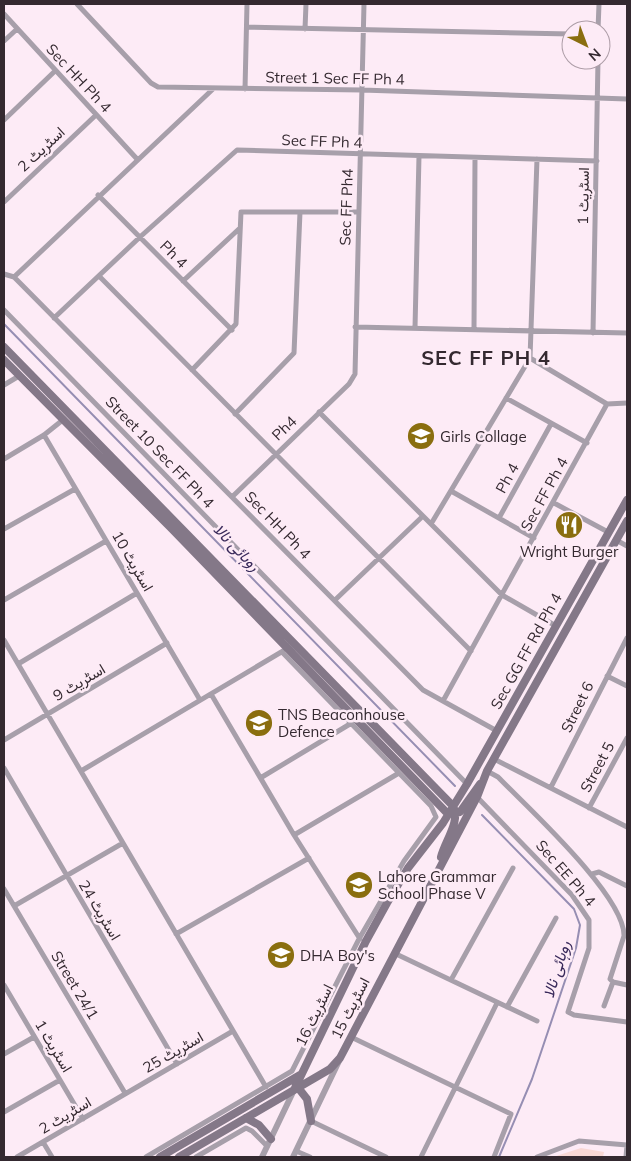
<svg xmlns="http://www.w3.org/2000/svg" width="631" height="1161" viewBox="0 0 631 1161" font-family="Mulish,Vazirmatn,sans-serif">
	<rect width="100%" height="100%" fill="#fdebf6"/>
	<path fill="#f9d8d5" d="M 581,1148 L 604,1152 L 603,1157 L 553,1157 Z"/>
	<g fill="none" stroke-linecap="round" stroke-linejoin="round">
		<path stroke="#968eb3" stroke-width="2" d="M 4,324 L 455,786
			M 482,815 L 574,909 L 580,925 L 576,948 L 532,1079 L 499,1157"/>
		<path stroke="#a79faa" stroke-width="5" d="M 77,4 L 151,83 L 158,87 L 362,90 L 627,99
			M 4,14 L 137,159
			M 247,27 L 571,34
			M 305,29 L 306,4
			M 598,30 L 599,4
			M 4,41 L 17,29
			M 245,89 L 247,4
			M 4,120 L 55,71
			M 98,195 L 232,330
			M 4,202 L 96,115
			M 4,274 L 14,277 L 423,690 L 497,731
			M 99,276 L 471,651
			M 14,277 L 213,89
			M 183,281 L 240,228
			M 4,310 L 467,784
			M 54,318 L 140,237 L 237,150 L 597,161
			M 355,327 L 627,333
			M 415,328 L 419,156
			M 474,330 L 475,158
			M 593,333 L 598,60
			M 530,358 L 607,404 L 627,403
			M 192,370 L 236,324 L 241,212 L 358,212
			M 4,385 L 19,376
			M 506,398 L 587,443
			M 319,412 L 502,595 L 556,626
			M 235,414 L 294,353 L 300,212
			M 44,435 L 200,700
			M 4,459 L 44,435 L 64,419
			M 451,491 L 534,538
			M 233,496 L 349,384 L 355,374 L 364,4
			M 554,503 L 608,532
			M 499,518 L 551,424
			M 431,524 L 530,358 L 537,159
			M 4,529 L 75,489
			M 616,540 L 627,546
			M 4,600 L 106,541
			M 335,600 L 423,516
			M 4,640 L 266,1087
			M 18,664 L 137,593
			M 607,676 L 627,686
			M 211,694 L 294,835 L 360,939
			M 443,701 L 607,404
			M 4,740 L 167,643
			M 494,759 L 627,827
			M 4,768 L 177,1064
			M 81,771 L 283,651
			M 487,771 L 498,777 C 527,807 625,896 624,936 L 610,979 L 613,982 L 627,985
			M 262,777 L 350,724
			M 551,787 L 627,638
			M 477,797 L 572,895 L 589,920 L 589,948 L 568,1012 L 574,1015 L 627,1022
			M 589,808 L 627,738
			M 294,835 L 399,773
			M 592,874 L 599,872 L 627,886
			M 4,889 L 125,1093
			M 14,906 L 123,843
			M 176,934 L 309,858
			M 394,953 L 537,1021
			M 451,980 L 513,868
			M 4,985 L 83,1119
			M 604,1006 L 613,982
			M 507,1007 L 556,918
			M 351,1037 L 511,1114 L 494,1157
			M 4,1054 L 34,1037
			M 4,1112 L 60,1080
			M 311,1121 L 386,1157
			M 43,1142 L 52,1157
			M 296,1151 L 310,1157
			M 17,1157 L 233,1031
			M 146,1157 L 292,1071 L 359,939 L 404,861 L 436,817 L 431,806 L 282,652
			M 196,1157 L 246,1128 L 252,1131 L 267,1146
			M 421,1157 L 497,1003
			M 537,1157 L 579,1141 L 627,1145
			M 626,1157 L 627,1145"/>
		<path stroke="#a79faa" stroke-width="6" d="M 262,1157 L 294,1090
			M 293,1157 L 340,1059"/>
		<path stroke="#847888" stroke-width="8" d="M 4,347 L 453,806 C 461,821 445,841 441,857
			M 4,360 L 172,529 L 448,814 L 460,812 L 480,784
			M 296,1085 L 307,1099 L 311,1121
			M 294,1090 L 366,941 L 387,903 L 408,868 L 443,823 L 467,784 L 627,500
			M 246,1118 L 259,1125 L 271,1139
			M 160,1157 L 300,1075
			M 179,1157 L 330,1069 L 340,1058 L 477,797 L 487,771 L 627,521"/>
	</g>
	<defs>
		<symbol id="school-disc" viewBox="-11 -11 22 22"><circle r="9.5" fill="#8a6e0f" stroke="#fdebf6"/><path d="M0-5L7-2L0 1L-7-2ZM-4 1L0 2.5L4 1V4Q0 6-4 4Z" fill="#fff"/></symbol>
		<symbol id="restaurant-disc" viewBox="-11 -11 22 22"><circle r="9.5" fill="#8a6e0f" stroke="#fdebf6"/><path d="M-5-6h1v4h1v-4h1v4h1v-4h1v5L-1.5 .5V6h-2V.5L-5-1ZM5-6V6H3V1.5H1.5Q1.5-4 5-6Z" fill="#fff"/></symbol>
		<symbol id="university-disc" viewBox="-11 -11 22 22"><circle r="9.5" fill="#8a6e0f" stroke="#fdebf6"/><path d="M0-5L7-2L0 1L-7-2ZM-4 1L0 2.5L4 1V4Q0 6-4 4Z" fill="#fff"/></symbol>
	</defs>
	<g fill-rule="evenodd">
		<use href="#school-disc" x="405" y="420" width="32" height="32"/>
		<use href="#restaurant-disc" x="553" y="509" width="32" height="32"/>
		<use href="#school-disc" x="243" y="707" width="32" height="32"/>
		<use href="#school-disc" x="343" y="869" width="32" height="32"/>
		<use href="#university-disc" x="265" y="939" width="32" height="32"/>
	</g>
	<g text-anchor="middle" dominant-baseline="central" stroke-width="5" stroke-linejoin="round" paint-order="stroke">
		<g font-size="15" fill="#342930" stroke="#fdebf6">
			<text transform="translate(79 78) rotate(47)">Sec HH Ph 4</text>
			<text transform="translate(335 78) rotate(1)">Street 1 Sec FF Ph 4</text>
			<text transform="translate(322 141) rotate(2)">Sec FF Ph 4</text>
			<text transform="translate(41 149) rotate(-43)">اسٹریٹ 2</text>
			<text transform="translate(583 196) rotate(-89)">اسٹریٹ 1</text>
			<text transform="translate(346 207) rotate(-88)">Sec FF Ph4</text>
			<text transform="translate(174 254) rotate(45)">Ph 4</text>
			<text transform="translate(284 428) rotate(-44)">Ph4</text>
			<text transform="translate(160 452) rotate(46)">Street 10 Sec FF Ph 4</text>
			<text transform="translate(507 478) rotate(-61)">Ph 4</text>
			<text transform="translate(544 494) rotate(-61)">Sec FF Ph 4</text>
			<text transform="translate(278 525) rotate(46)">Sec HH Ph 4</text>
			<text transform="translate(133 561) rotate(60)">اسٹریٹ 10</text>
			<text transform="translate(526 651) rotate(-61)">Sec GG FF Rd Ph 4</text>
			<text transform="translate(79 682) rotate(-31)">اسٹریٹ 9</text>
			<text transform="translate(577 707) rotate(-64)">Street 6</text>
			<text transform="translate(597 767) rotate(-62)">Street 5</text>
			<text transform="translate(566 873) rotate(49)">Sec EE Ph 4</text>
			<text transform="translate(100 910) rotate(59)">اسٹریٹ 24</text>
			<text transform="translate(75 985) rotate(59)">Street 24/1</text>
			<text transform="translate(350 1008) rotate(-63)">اسٹریٹ 15</text>
			<text transform="translate(314 1015) rotate(-64)">اسٹریٹ 16</text>
			<text transform="translate(54 1046) rotate(59)">اسٹریٹ 1</text>
			<text transform="translate(173 1052) rotate(-30)">اسٹریٹ 25</text>
			<text transform="translate(65 1115) rotate(-31)">اسٹریٹ 2</text>
		</g>
		<g font-size="15" fill="#342930" stroke="#fdebf6" text-anchor="start">
			<text x="440" y="436">Girls Collage</text>
			<text x="569" y="551" text-anchor="middle">Wright Burger</text>
			<text x="278" y="714">TNS Beaconhouse<tspan x="278" dy="17">Defence</tspan></text>
			<text x="378" y="876">Lahore Grammar<tspan x="378" dy="17">School Phase V</tspan></text>
			<text x="300" y="955">DHA Boy's</text>
		</g>
		<g font-size="16" font-style="italic" fill="#38295a" stroke="#fdebf6">
			<text transform="translate(237 547) rotate(46)">روہائی نالا</text>
			<text transform="translate(556 969) rotate(-73)">روہائی نالا</text>
		</g>
		<g font-size="20" font-weight="bold" letter-spacing="1" fill="#342930" stroke="#fdebf6">
			<text x="486" y="357">SEC FF PH 4</text>
		</g>
	</g>
	<rect width="631" height="1161" fill="none" stroke="#342930" stroke-width="10"/>
	<g transform="translate(586 45) rotate(138)"><circle r="24" fill="#fdebf6" stroke="#ad9da7"/>
	<path d="M0-4L9 19L0 12L-9 19Z" fill="#8a6e0f"/>
	<text y="-8" font-size="14" font-weight="bold" text-anchor="middle" fill="#342930">N</text>
	</g>
</svg>
